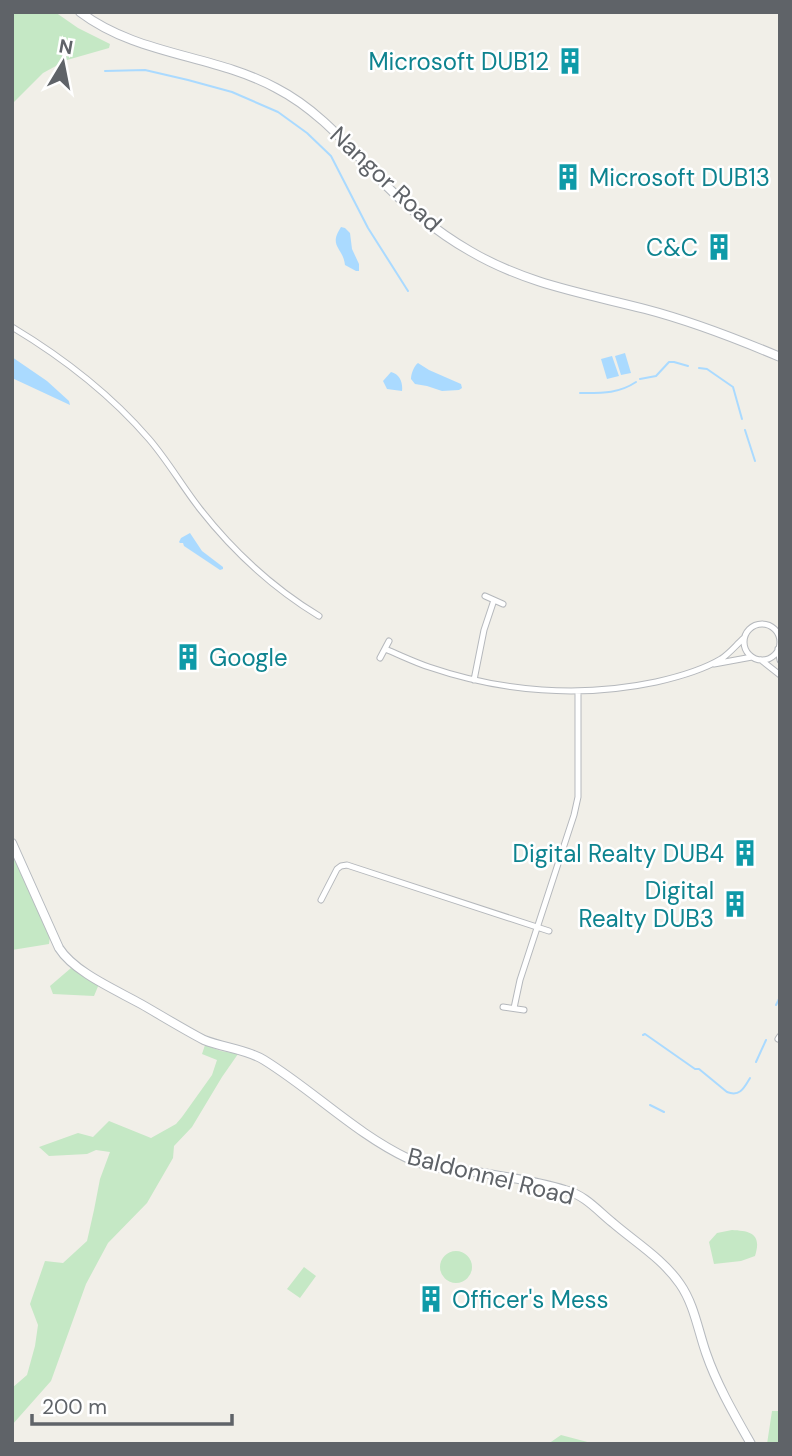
<svg xmlns="http://www.w3.org/2000/svg" width="792" height="1456" viewBox="0 0 792 1456" font-family="'DM Sans',sans-serif">
	<rect width="100%" height="100%" fill="#f1efe8"/>
	<path fill="#c5e8c5" d="M 12,12 L 55,12 L 78,28 L 110,44 L 109,48 L 67,60 L 43,73 L 12,104 Z
		M 12,850 L 50,936 L 49,944 L 12,950 Z
		M 71,968 L 99,984 L 94,996 L 53,994 L 50,986 Z
		M 205,1045 L 221,1051 L 238,1054 L 222,1077 L 192,1127 L 174,1146 L 173,1158 L 147,1203 L 108,1243 L 86,1284 L 51,1381 L 12,1425 L 12,1388 L 27,1375 L 35,1346 L 38,1325 L 30,1304 L 45,1261 L 63,1263 L 87,1241 L 94,1210 L 100,1179 L 110,1152 L 96,1150 L 87,1154 L 49,1156 L 39,1147 L 78,1133 L 93,1137 L 109,1121 L 151,1138 L 176,1124 L 182,1117 L 212,1075 L 217,1060 L 202,1054 Z
		M 732,1230 C 751,1231 762,1234 755,1256 L 741,1261 L 714,1264 L 709,1242 L 717,1233 Z
		M440 1267a16 16 0 1 1 32 0a16 16 0 1 1-32 0Z
		M 304,1267 L 316,1276 L 300,1298 L 287,1289 Z
		M 780,1378 L 780,1444 L 767,1444 L 772,1411 L 778,1411 Z
		M 561,1435 L 595,1444 L 548,1444 Z"/>
	<path fill="#aadaff" d="M 341,227 L 345,228 L 350,233 L 352,249 L 359,264 L 359,271 L 356,271 L 345,265 C 343,247 328,247 341,227 Z
		M 625,353 L 631,373 L 621,375 L 615,356 Z
		M 612,356 L 619,376 L 607,379 L 601,359 Z
		M 12,357 L 47,381 L 69,401 L 70,405 L 12,378 Z
		M 418,363 L 429,370 L 461,384 L 462,388 L 459,390 L 442,391 L 427,386 L 415,384 L 411,379 C 411,374 414,366 418,363 Z
		M 391,372 C 400,374 403,383 402,391 L 387,389 L 383,381 Z
		M 190,533 L 202,551 L 223,567 L 223,569 L 220,570 L 184,546 L 183,543 L 180,543 L 179,542 L 181,538 Z"/>
	<g fill="none" stroke-linecap="round" stroke-linejoin="round">
		<path stroke="#aadaff" stroke-width="2" d="M 105,71 L 145,70 L 188,80 L 232,92 L 278,112 L 307,133 L 331,156 L 368,228 L 408,291
			M 699,368 L 707,369 L 733,387 L 742,419
			M 640,379 L 656,376 L 669,362 L 674,362 L 688,366
			M 580,393 C 601,393 618,394 636,382
			M 745,430 L 755,461
			M 776,1005 L 780,997
			M 643,1035 L 645,1034 L 695,1069 L 699,1069 L 727,1092 C 740,1097 744,1088 750,1078
			M 756,1062 L 766,1040
			M 650,1105 L 664,1112"/>
		<defs>
			<path id="street" d="M 12,327 C 62,357 111,395 149,439 C 168,461 182,486 200,509 C 233,551 273,588 319,616
				M 485,596 L 503,604
				M744 642a18 18 0 1 1 36 0a18 18 0 1 1-36 0Z
				M 385,649 C 400,655 414,662 429,667 C 502,692 581,698 656,682 C 678,677 701,671 721,659 C 730,653 736,645 744,638
				M 778,649 L 780,660
				M 380,658 L 389,641
				M 761,660 L 780,675
				M 714,664 L 752,657
				M 474,680 L 484,630 L 494,600
				M 321,900 L 337,869 L 341,866 L 347,865 L 549,931
				M 503,1007 L 524,1010
				M 514,1008 L 520,980 L 574,815 L 578,797 L 578,691
				M 778,1039 L 780,1036"/>
			<path id="secondary" d="M 80,12 C 138,56 213,54 276,88 C 315,108 342,139 372,171 C 401,202 433,230 470,251 C 526,284 583,293 645,309 C 691,321 735,338 780,357
				M 12,843 L 59,948 C 74,972 116,990 141,1004 C 162,1016 183,1029 204,1040 C 224,1048 246,1049 264,1060 C 314,1091 356,1134 409,1159 C 430,1169 455,1169 477,1172 C 507,1177 536,1181 565,1190 C 585,1195 598,1211 613,1223 C 635,1242 663,1259 680,1284 C 694,1304 698,1330 706,1353 C 717,1385 734,1414 751,1444"/>
		</defs>
		<use href="#street" stroke="#b5b8bc" stroke-width="7"/>
		<use href="#secondary" stroke="#b6babf" stroke-width="10"/>
		<use href="#street" stroke="#fff" stroke-width="5"/>
		<use href="#secondary" stroke="#fff" stroke-width="8"/>
	</g>
	<defs>
		<symbol id="building-bare" viewBox="-9 -9 18 18"><path d="M-4-6H4V6H1V3H-1V6H-4ZM-2.5-4.3h1.7v1.8h-1.7ZM.8-4.3h1.7v1.8H.8ZM-2.5-1h1.7V.8h-1.7ZM.8-1h1.7V.8H.8Z" fill="#0f9aa8" stroke="#fff" stroke-width="2.5" paint-order="stroke"/></symbol>
	</defs>
	<g fill-rule="evenodd">
		<use href="#building-bare" x="551" y="42" width="38" height="38"/>
		<use href="#building-bare" x="549" y="158" width="38" height="38"/>
		<use href="#building-bare" x="700" y="228" width="38" height="38"/>
		<use href="#building-bare" x="169" y="638" width="38" height="38"/>
		<use href="#building-bare" x="726" y="834" width="38" height="38"/>
		<use href="#building-bare" x="716" y="885" width="38" height="38"/>
		<use href="#building-bare" x="412" y="1280" width="38" height="38"/>
	</g>
	<g text-anchor="middle" dominant-baseline="central" stroke-width="5" stroke-linejoin="round" paint-order="stroke">
		<g font-size="24" fill="#0d838f" stroke="#fff" text-anchor="end">
			<text x="549" y="61">Microsoft DUB12</text>
			<text x="589" y="177" text-anchor="start">Microsoft DUB13</text>
			<text x="698" y="247">C&amp;C</text>
			<text x="209" y="657" text-anchor="start">Google</text>
			<text x="724" y="853">Digital Realty DUB4</text>
			<text x="714" y="890">Digital<tspan x="714" dy="28">Realty DUB3</tspan></text>
			<text x="452" y="1299" text-anchor="start">Officer's Mess</text>
		</g>
		<g font-size="24" fill="#5f6368" stroke="#fff">
			<text transform="translate(386 179) rotate(43)">Nangor Road</text>
			<text transform="translate(491 1176) rotate(14)">Baldonnel Road</text>
		</g>
	</g>
	<rect width="792" height="1456" fill="none" stroke="#5f6368" stroke-width="28"/>
	<g transform="translate(63 63) rotate(10)" stroke="#ffffff" stroke-width="5" paint-order="stroke">
	<path d="M0-5L12 26L0 18L-12 26Z" fill="#5f6368"/>
	<text y="-10" font-size="19" font-weight="bold" text-anchor="middle" fill="#5f6368">N</text>
	</g>
	<path d="M32 1414v10h200v-10" fill="none" stroke="#5f6368" stroke-width="3.5"/>
	<text x="42" y="1414" font-size="21" fill="#5f6368" stroke="#ffffff" stroke-width="5" paint-order="stroke">200 m</text>
</svg>
